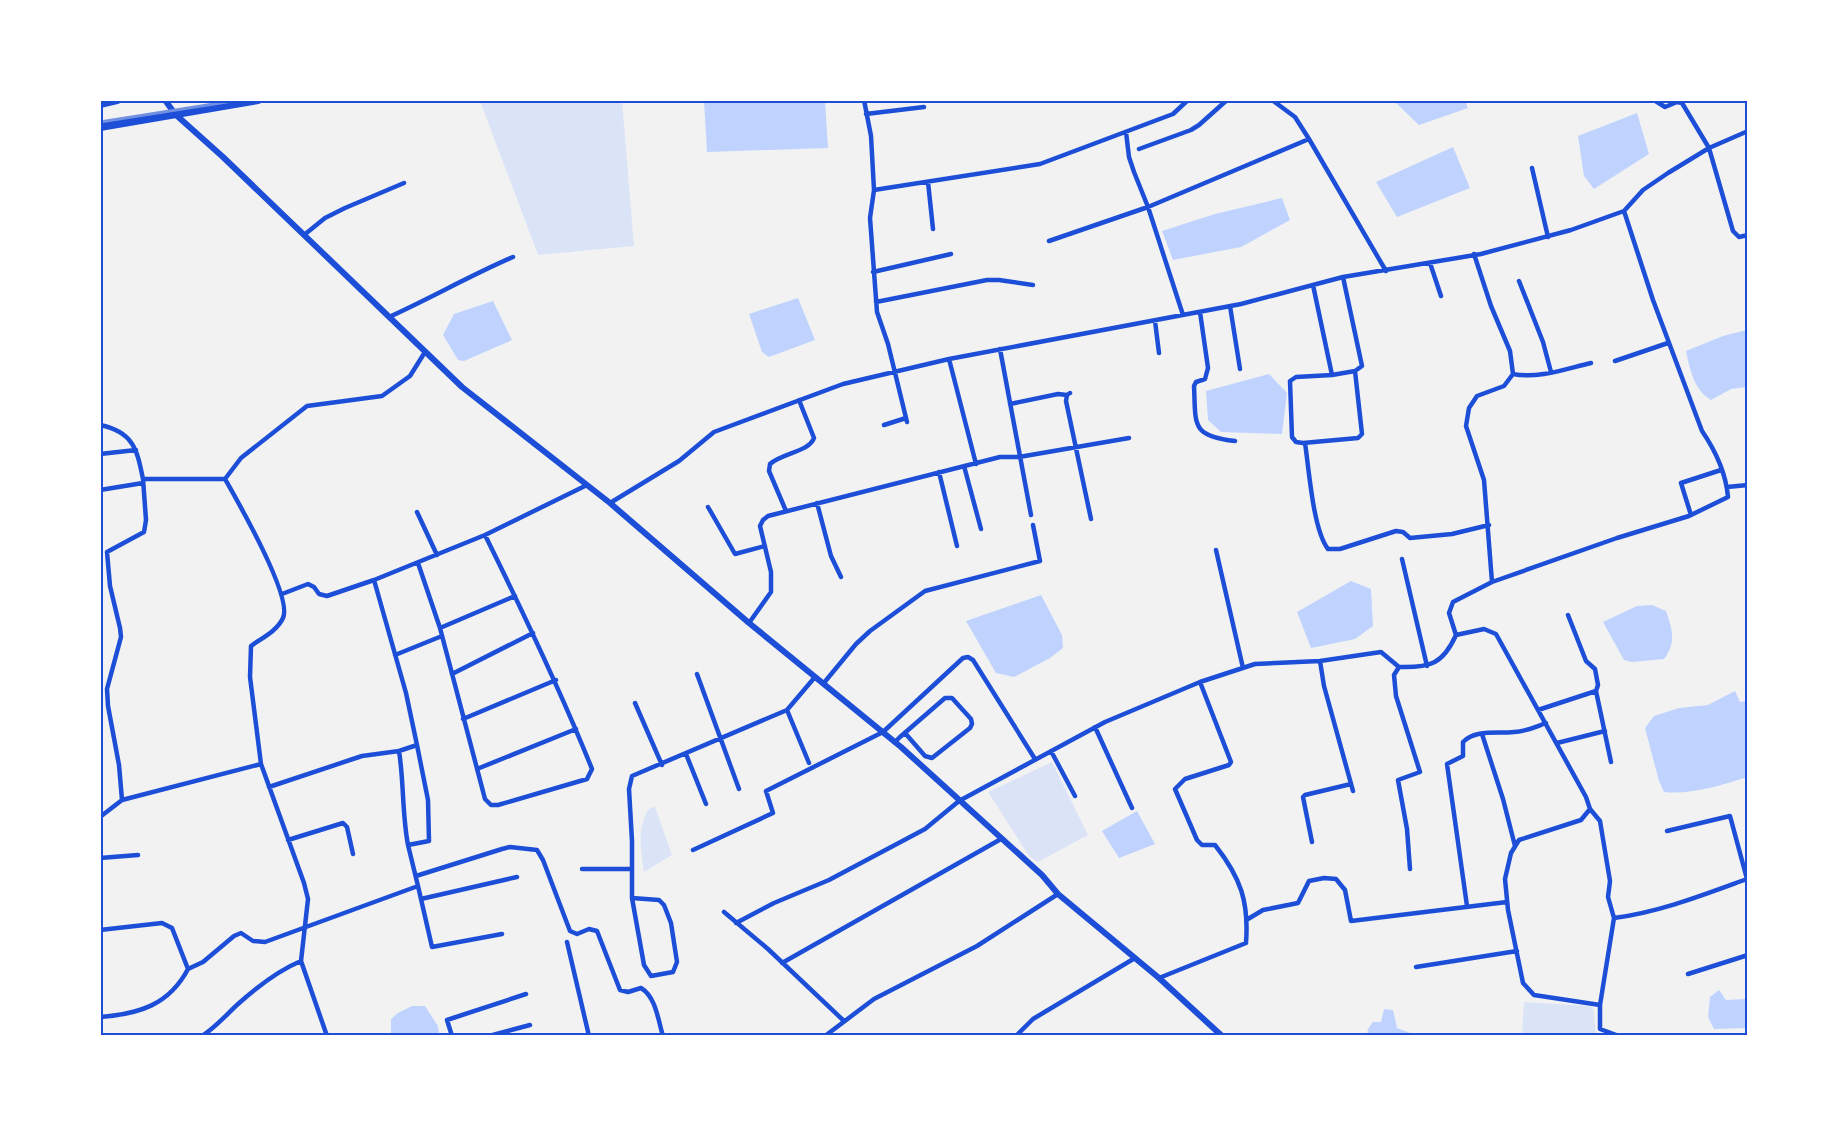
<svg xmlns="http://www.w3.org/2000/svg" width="1848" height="1136" viewBox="0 0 1848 1136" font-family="'Times New Roman',serif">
	<rect width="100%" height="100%" fill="#f2f2f2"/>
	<path fill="#dbe4f7" d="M 480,101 L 622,101 L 634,246 L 538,255 Z
		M 1052,762 L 1088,835 L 1038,862 L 1029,856 L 988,792 Z
		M 655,807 L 672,855 L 644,872 C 641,852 636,824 650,808 Z
		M 1524,1002 L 1591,1006 L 1594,1011 L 1596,1035 L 1522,1035 Z"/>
	<path fill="#bfd3fe" d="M 704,101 L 825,101 L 828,148 L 707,152 Z
		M 1394,101 L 1465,101 L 1468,108 L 1419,125 Z
		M 1637,113 L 1649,154 L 1594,189 L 1584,176 L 1578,136 Z
		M 1453,147 L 1470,188 L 1397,217 L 1376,182 Z
		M 1282,198 L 1290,220 L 1241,247 L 1173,260 L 1162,231 L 1215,214 Z
		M 798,298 L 815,340 L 769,357 L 762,352 L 749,314 Z
		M 493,301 L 512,340 L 464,361 L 458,360 L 443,335 L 454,314 Z
		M 1747,330 L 1747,387 L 1731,389 L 1711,400 C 1694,390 1690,370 1686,351 L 1723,336 Z
		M 1269,374 L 1287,393 L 1282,434 L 1221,432 L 1208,420 L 1206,391 Z
		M 1351,581 L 1371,589 L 1373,626 L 1355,639 L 1311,648 L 1297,612 Z
		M 1041,595 L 1062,635 L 1063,648 L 1050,658 L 1014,677 L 996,673 L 966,621 Z
		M 1652,605 L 1666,611 C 1672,629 1677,642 1664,659 L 1632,662 L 1624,660 L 1603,622 L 1637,606 Z
		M 1735,691 L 1740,702 L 1747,701 L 1747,777 C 1722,785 1691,795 1664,792 L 1659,781 L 1645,728 L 1654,716 L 1679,708 L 1708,705 Z
		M 1137,811 L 1155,844 L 1119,858 L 1102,831 Z
		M 1719,990 L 1726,1000 L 1745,999 L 1747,1001 L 1747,1028 L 1714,1029 L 1708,1017 L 1710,997 Z
		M 412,1006 L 425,1006 L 438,1026 L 439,1035 L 391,1035 L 391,1019 L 398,1013 Z
		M 1384,1009 L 1393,1010 L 1397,1028 L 1410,1033 L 1410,1035 L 1367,1035 L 1368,1029 L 1373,1022 L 1381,1022 Z"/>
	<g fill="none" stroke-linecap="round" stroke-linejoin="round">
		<path stroke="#1d4ed8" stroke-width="4.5" d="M 864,100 L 871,136 L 874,190 L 870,218 L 877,312 L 888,344 L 907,422
			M 1272,100 L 1295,117 L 1309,139 L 1386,271
			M 1654,100 L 1665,107 L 1677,102 L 1682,103 L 1709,148 L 1733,231 L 1739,237 L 1748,235
			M 866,114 L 924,107
			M 1126,132 L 1129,157 L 1134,172 L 1148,207 L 1183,315
			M 1139,149 L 1191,130 L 1199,125 L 1227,100
			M 1532,168 L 1548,237
			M 928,182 L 933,229
			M 874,190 L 1040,164 L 1173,114 L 1188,100
			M 304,235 L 325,218 L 345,208 L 404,183
			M 1049,241 L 1148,207 L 1309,139
			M 1430,263 L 1441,296
			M 873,272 L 951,254
			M 1519,281 L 1543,342 L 1551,372
			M 1313,285 L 1332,375 L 1296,377 L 1290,381 L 1292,437 L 1296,442 L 1303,443 L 1358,438 L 1362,434 L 1355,371 L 1362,366 L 1343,277
			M 876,302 L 987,280 L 999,280 L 1033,285
			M 1230,306 L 1240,369
			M 1200,312 L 1208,368 L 1205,379 L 1196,382 L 1194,386 C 1196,424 1190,436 1235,441
			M 389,317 C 431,298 471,275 513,257
			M 1155,321 L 1159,353
			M 1000,349 L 1031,515
			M 949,359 L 976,464
			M 1615,361 L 1668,343
			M 1513,374 C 1539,379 1565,369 1591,363
			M 1332,375 L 1355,371
			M 1070,393 L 1067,395 L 1066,401 L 1091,519
			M 1010,404 L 1058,394 L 1067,395
			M 100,425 C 134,432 137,450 143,479 L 225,479
			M 884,425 L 906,418
			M 1305,443 C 1309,469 1313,530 1328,549 L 1340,549 L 1396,531 L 1403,532 L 1410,538 L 1452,534 L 1489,525
			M 100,454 L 136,450
			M 964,466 L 981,529
			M 939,472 L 957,546
			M 225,479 C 238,502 293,597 283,618 C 277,631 262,638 251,646 L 250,677 L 261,764 L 304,883 L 308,899 L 301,961 L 327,1036
			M 225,479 L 241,458 L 307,406 L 382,396 L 410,376 L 425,352
			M 1727,487 L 1748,485
			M 100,490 L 143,483
			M 610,503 L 679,461 L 714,432 L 843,384 L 949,359 L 1241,304 L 1343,277 L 1481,254 L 1571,230 L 1624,211 L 1643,190 L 1668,173 L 1709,148 L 1748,131
			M 817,503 L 831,556 L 841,577
			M 708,507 L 735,554 L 765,546
			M 786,511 L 769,471 L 770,464 C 782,453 809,452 814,438 L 799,400
			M 417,512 L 437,555
			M 1691,515 L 1681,483 L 1721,470
			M 485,535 C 523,612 560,689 592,769 L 587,779 L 498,805 L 491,805 L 485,799 L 440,628 L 515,596
			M 1216,550 L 1243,668
			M 1402,559 L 1427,666
			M 418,563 L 440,628
			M 1492,582 L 1617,538 L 1689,516 L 1728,497 C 1726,474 1715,450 1702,431 L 1653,300 L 1624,211
			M 282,594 L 308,584 L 314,587 L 319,594 L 327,596 L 374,580
			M 1568,615 L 1586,661 L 1595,669 L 1598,685 L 1596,691
			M 749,623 L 771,592 L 771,572 L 760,526 L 763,520 L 768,516 L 1000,457 L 1019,457 L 1129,438
			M 1456,635 L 1449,613 L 1453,602 L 1492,582 L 1484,480 L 1466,426 L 1469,408 L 1477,396 L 1504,386 L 1513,374 L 1510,351 L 1491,306 L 1474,254
			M 395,655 L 442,636
			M 1320,661 L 1324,686 L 1353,791
			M 452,674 L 533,633
			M 697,674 L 739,789
			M 823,684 L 856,644 L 870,631 L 925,591 L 1040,561 L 1033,525
			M 635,703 L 662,765
			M 787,710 L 809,763
			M 1538,710 L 1596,691 L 1611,762
			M 463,719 L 556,680
			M 1095,727 L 1132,808
			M 1482,734 L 1503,799 L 1515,846
			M 895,742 L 900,737 L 945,698 L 952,698 L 971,719 L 972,724 L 970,728 L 932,758 L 925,756 L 905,733
			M 1557,743 L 1605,731
			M 399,751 C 404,782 402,814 408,845
			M 1051,751 L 1075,796
			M 686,754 L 706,804
			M 477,769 L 576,729
			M 269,787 L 362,756 L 399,751 L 417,745
			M 122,800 L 261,764
			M 1590,809 L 1600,821 L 1610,881 L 1608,897 L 1614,918 L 1600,1005
			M 100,817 L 122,800 L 119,765 L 108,706 L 107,689 L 121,637 L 120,628 L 110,586 L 107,552 L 144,532 L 146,520 L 143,479
			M 1667,831 L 1730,816 L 1747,879
			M 288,840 L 343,823 L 347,827 L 353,854
			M 1312,842 L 1303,797 L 1305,795 L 1351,784
			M 693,850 L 773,813 L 766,791 L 883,732 L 963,658 L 968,657 L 973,660 L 1035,759
			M 100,858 L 138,855
			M 582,869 L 631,869
			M 1410,869 L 1407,829 L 1398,780 L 1420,772 L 1396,696 L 1394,675 L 1399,667 C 1430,668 1443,664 1456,635 L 1484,629 L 1496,634 L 1586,797 L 1590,809 L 1581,820 L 1519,840 L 1511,853 L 1505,879 L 1508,910 L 1523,983 L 1534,995 L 1600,1005 L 1600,1029 L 1619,1036
			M 416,876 L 502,849 L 510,847 L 537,850 L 543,860 L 570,931 L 577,934 L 589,929 L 597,931 L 620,990 L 628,992 L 641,988 C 656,997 658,1020 663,1036
			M 418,886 L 432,947 L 502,934
			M 632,898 L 659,900 L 664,905 L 671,923 L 677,962 L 673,972 L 651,976 L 644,965 L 632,898 L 632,841 L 629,789 L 632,776 L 787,710 L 815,677
			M 421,899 L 517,877
			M 1467,906 L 1447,764 L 1463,756 L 1463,742 C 1476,729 1497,734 1514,732 C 1525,732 1535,727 1546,723
			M 724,912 L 768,949 L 844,1021
			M 1614,918 C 1660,912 1703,895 1747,879 L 1748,880
			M 1248,919 L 1263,910 L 1298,903 L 1309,881 L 1324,878 L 1336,879 L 1345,890 L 1351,921 L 1507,902
			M 736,923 L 774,903 L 829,880 L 925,829 L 959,801 L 1105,722 L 1200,682 L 1255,664 L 1320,661 L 1381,652 L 1399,667
			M 100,930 L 162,923 L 172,928 L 188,969 C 169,1005 139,1014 100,1017
			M 567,942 L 589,1036
			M 782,963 L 1001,839
			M 1416,967 L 1517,951
			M 188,969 L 203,962 L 234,936 L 241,933 L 253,941 L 265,942 L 418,886 L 408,845 L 429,841 L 428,800 L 417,745 L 406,693 L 374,580 L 485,535 L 587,485
			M 1688,974 L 1748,955
			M 1159,978 L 1246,943 C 1249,902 1241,878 1215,845 L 1202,845 L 1197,840 L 1175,789 L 1185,779 L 1229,765 L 1231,762 L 1200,682
			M 202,1036 C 216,1027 226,1015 238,1004 C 257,987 277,971 301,961
			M 452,1036 L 447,1020 L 526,994
			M 489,1036 L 530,1025
			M 825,1036 L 874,999 L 977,946 L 1058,894
			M 1016,1036 L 1033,1019 L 1135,958"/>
		<path stroke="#1d4ed8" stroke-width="6" d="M 165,100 L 175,114 L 223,157 L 462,387 L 610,503 L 749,623 L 901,747 L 1042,875 L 1058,894 L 1159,978 L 1222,1036"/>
		<path stroke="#1d4ed8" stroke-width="8" d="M 100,104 L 117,100
			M 100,127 L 258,100"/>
		<path stroke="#7290e2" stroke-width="3" d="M 100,122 L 239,100"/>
	</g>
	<rect width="1848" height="1136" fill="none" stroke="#ffffff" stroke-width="204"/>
	<rect x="102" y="102" width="1644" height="932" fill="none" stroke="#1d4ed8" stroke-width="2"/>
</svg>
